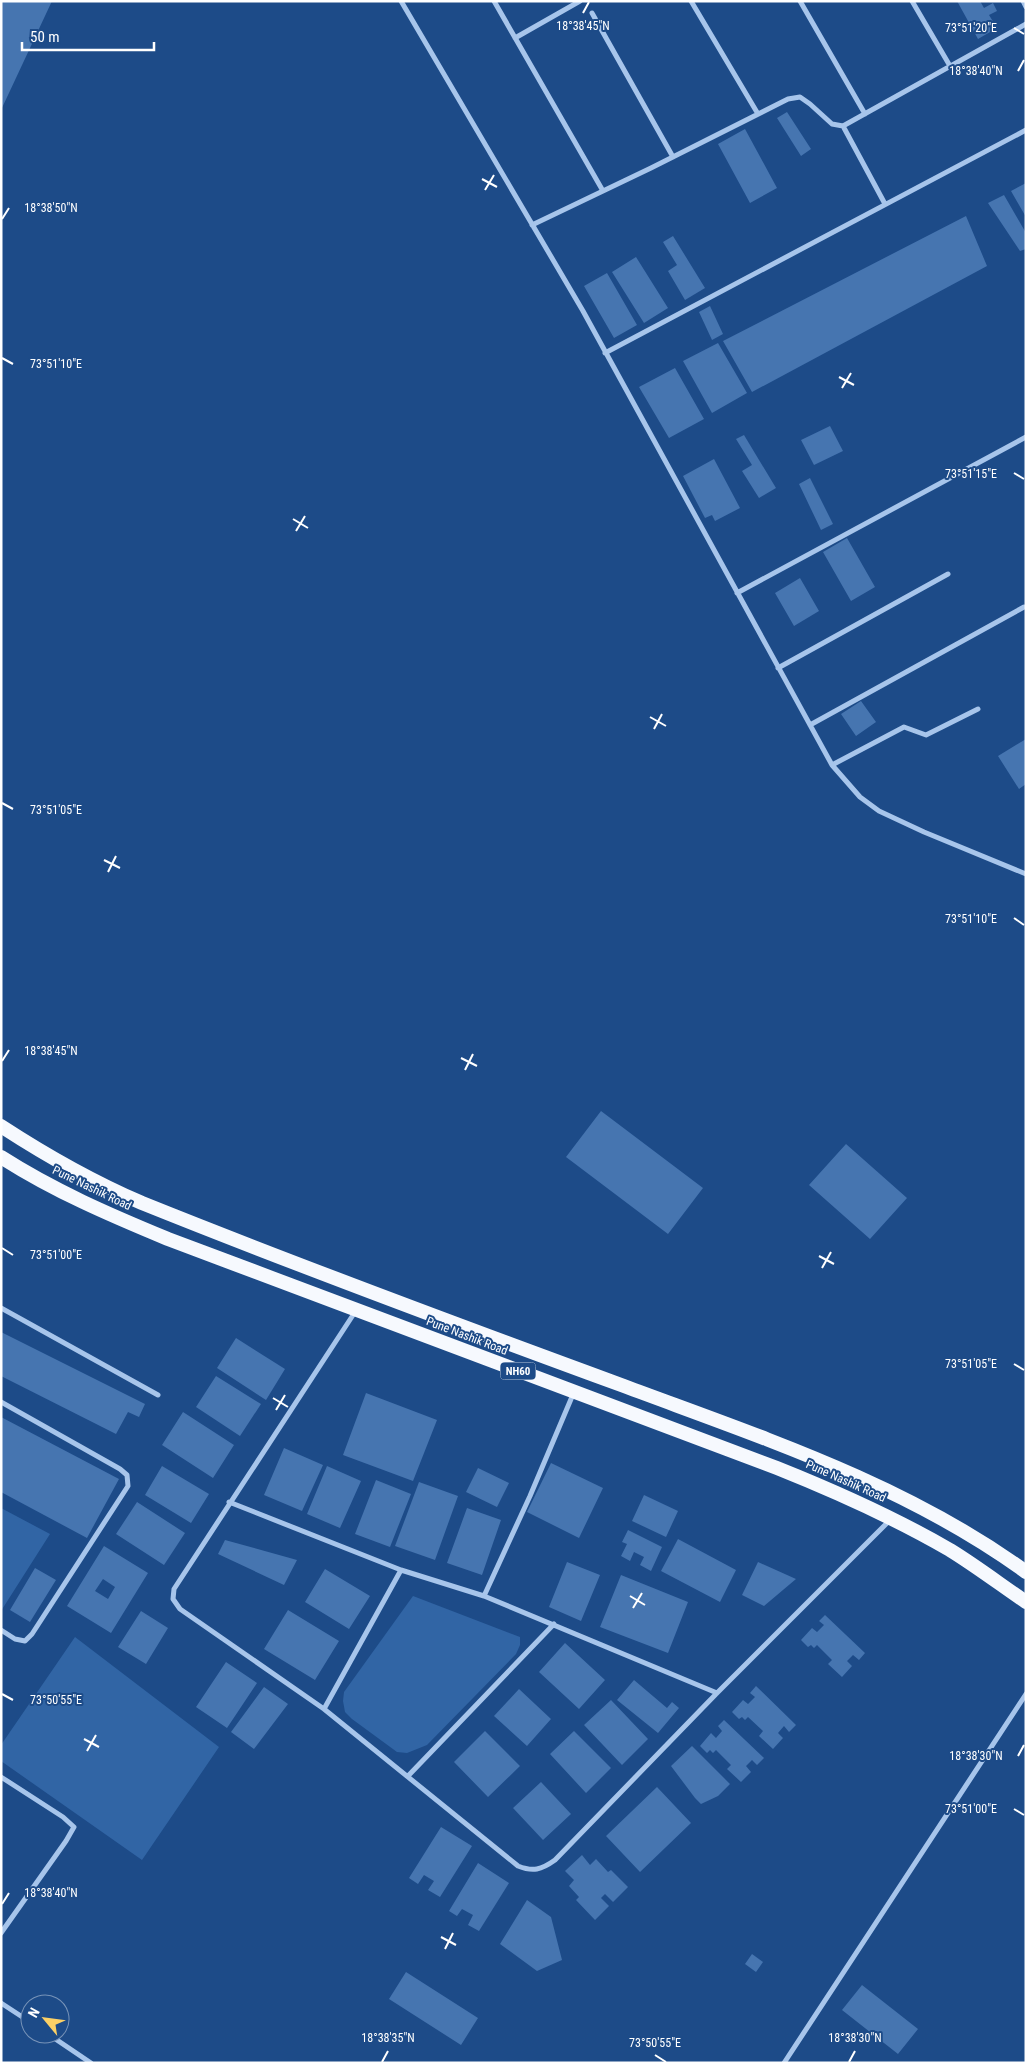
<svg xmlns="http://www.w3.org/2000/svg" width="1027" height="2064" viewBox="0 0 1027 2064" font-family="'Roboto Condensed',sans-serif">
	<rect width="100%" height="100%" fill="#1d4b88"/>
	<path fill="#3165a5" d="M 1,1508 L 50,1534 L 1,1611 Z
		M 413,1596 L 520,1637 L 520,1645 L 516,1654 L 427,1745 L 407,1753 L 397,1752 L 352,1719 L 345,1712 L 343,1701 L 344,1692 Z
		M 75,1637 L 219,1747 L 142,1860 L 1,1761 L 1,1745 Z"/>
	<path fill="#4675b0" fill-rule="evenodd" d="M 1,1 L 52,1 L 1,110 Z
		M 957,1 L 980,1 L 984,8 L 993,3 L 997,11 L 989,15 L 997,28 L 978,39 Z
		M 787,112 L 811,149 L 801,156 L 777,118 Z
		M 745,129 L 777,188 L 750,203 L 718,144 Z
		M 1026,183 L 1026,217 L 1011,191 Z
		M 1004,195 L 1026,233 L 1026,249 L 1020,251 L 988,203 Z
		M 966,216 L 987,266 L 752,392 L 723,341 Z
		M 673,236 L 705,288 L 685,300 L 668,271 L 677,265 L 663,242 Z
		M 636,257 L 668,308 L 644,323 L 612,272 Z
		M 607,273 L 637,325 L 614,338 L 584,286 Z
		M 710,306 L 723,334 L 712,340 L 699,312 Z
		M 718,343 L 747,393 L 712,413 L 683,361 Z
		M 675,368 L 704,419 L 669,438 L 639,387 Z
		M 830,426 L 843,451 L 814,465 L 801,440 Z
		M 744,435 L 776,488 L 759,498 L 742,471 L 752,465 L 736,439 Z
		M 714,459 L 740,508 L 715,521 L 712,515 L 705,518 L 683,476 Z
		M 810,478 L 833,524 L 821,530 L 799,484 Z
		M 847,538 L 875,587 L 851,601 L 823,552 Z
		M 800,578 L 819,611 L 794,626 L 775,593 Z
		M 861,701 L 876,722 L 856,736 L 841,714 Z
		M 1026,739 L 1026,784 L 1019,789 L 998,756 Z
		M 601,1111 L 703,1188 L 668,1234 L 566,1157 Z
		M 846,1144 L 907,1198 L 870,1239 L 809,1185 Z
		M 1,1332 L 145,1404 L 139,1417 L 128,1412 L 116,1434 L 1,1376 Z
		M 236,1338 L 285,1369 L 266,1400 L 217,1368 Z
		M 216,1376 L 261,1404 L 240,1436 L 196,1407 Z
		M 366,1393 L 437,1420 L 413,1481 L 343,1455 Z
		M 183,1412 L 234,1445 L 213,1478 L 162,1445 Z
		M 1,1417 L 119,1479 L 87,1538 L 1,1492 Z
		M 284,1448 L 323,1465 L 302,1511 L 264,1495 Z
		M 551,1463 L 603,1488 L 579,1538 L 527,1512 Z
		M 162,1466 L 209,1494 L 191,1523 L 145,1495 Z
		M 327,1466 L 361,1481 L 340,1528 L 307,1514 Z
		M 478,1468 L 509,1483 L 497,1507 L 466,1492 Z
		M 376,1480 L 411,1494 L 390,1547 L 355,1534 Z
		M 419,1482 L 458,1496 L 435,1560 L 395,1546 Z
		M 644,1495 L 678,1511 L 666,1537 L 632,1521 Z
		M 137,1502 L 185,1533 L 164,1565 L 116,1534 Z
		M 467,1508 L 501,1520 L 482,1575 L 447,1563 Z
		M 628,1530 L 662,1547 L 651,1571 L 640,1565 L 644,1557 L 634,1552 L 630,1561 L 621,1556 L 627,1544 L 622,1542 Z
		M 678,1539 L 736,1570 L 720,1602 L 661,1571 Z
		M 225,1540 L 297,1560 L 284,1585 L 218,1554 Z
		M 104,1546 L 148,1573 L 111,1633 L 67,1606 ZM 103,1579 L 115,1587 L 108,1599 L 95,1591 Z
		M 567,1562 L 600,1575 L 581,1621 L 549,1607 Z
		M 758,1562 L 796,1579 L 764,1606 L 742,1595 Z
		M 35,1568 L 56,1580 L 30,1622 L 10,1610 Z
		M 325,1569 L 370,1596 L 349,1629 L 305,1602 Z
		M 621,1575 L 688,1602 L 668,1653 L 600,1627 Z
		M 288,1610 L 339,1641 L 315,1680 L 264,1649 Z
		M 141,1611 L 168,1628 L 146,1664 L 118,1647 Z
		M 825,1615 L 865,1653 L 859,1660 L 853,1655 L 847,1661 L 852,1666 L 842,1677 L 828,1664 L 832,1660 L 817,1645 L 814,1648 L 811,1645 L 808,1647 L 801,1640 L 812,1628 L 817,1632 L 824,1625 L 819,1621 Z
		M 565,1643 L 605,1680 L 579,1709 L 539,1672 Z
		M 226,1662 L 257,1683 L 227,1728 L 196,1707 Z
		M 634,1680 L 667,1708 L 672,1702 L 679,1708 L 658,1733 L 617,1700 Z
		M 756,1686 L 796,1725 L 789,1732 L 784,1726 L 778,1733 L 783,1738 L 773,1749 L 759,1736 L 763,1731 L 748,1717 L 745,1720 L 742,1717 L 739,1719 L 732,1712 L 743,1700 L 748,1704 L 755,1697 L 750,1693 Z
		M 264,1687 L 288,1704 L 254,1749 L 231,1732 Z
		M 519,1689 L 551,1719 L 527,1746 L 494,1716 Z
		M 611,1700 L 648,1739 L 622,1765 L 584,1725 Z
		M 724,1720 L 764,1758 L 757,1765 L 752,1760 L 746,1766 L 751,1772 L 741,1782 L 727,1769 L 731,1765 L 716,1750 L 713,1753 L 710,1750 L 707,1753 L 700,1746 L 711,1733 L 716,1738 L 722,1731 L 718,1726 Z
		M 485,1731 L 520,1766 L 488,1797 L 454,1762 Z
		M 574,1731 L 611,1768 L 586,1793 L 550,1754 Z
		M 692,1746 L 730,1784 L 718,1796 L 701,1804 L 695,1798 L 671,1766 Z
		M 541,1782 L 571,1814 L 543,1840 L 513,1808 Z
		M 657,1787 L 691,1823 L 640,1872 L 606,1836 Z
		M 441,1827 L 472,1846 L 440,1897 L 428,1890 L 434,1881 L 424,1875 L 418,1884 L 409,1878 Z
		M 582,1855 L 590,1865 L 596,1859 L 608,1872 L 611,1870 L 628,1887 L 613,1902 L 605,1894 L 601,1898 L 609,1906 L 595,1920 L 576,1900 L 579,1897 L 569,1886 L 574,1880 L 565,1871 Z
		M 478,1863 L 509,1883 L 479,1931 L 468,1925 L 473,1915 L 462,1909 L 457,1916 L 449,1911 Z
		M 527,1900 L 551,1917 L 562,1960 L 537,1971 L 500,1944 Z
		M 752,1954 L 763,1962 L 756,1972 L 745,1964 Z
		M 406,1972 L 478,2018 L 461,2045 L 389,1999 Z
		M 862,1985 L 918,2029 L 898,2054 L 842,2010 Z"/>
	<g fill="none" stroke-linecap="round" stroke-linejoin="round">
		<path stroke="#a7c5eb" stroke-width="5" d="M 401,1 L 583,311 L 832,765 L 860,797 L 879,811 L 924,832 L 1026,874
			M 494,1 L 603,191
			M 691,1 L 758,114
			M 800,1 L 865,114
			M 912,1 L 950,66
			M 1023,1 L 1026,7
			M 592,13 L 673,157
			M 515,38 L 580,1
			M 843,126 L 885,204
			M 532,225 L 651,168 L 788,99 L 800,97 L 810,104 L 832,124 L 843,126 L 1026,24
			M 605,353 L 1026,130
			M 737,593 L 1026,437
			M 778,668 L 948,574
			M 810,725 L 1024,607
			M 832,765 L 904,727 L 926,735 L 978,709
			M 1,1308 L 158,1395
			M 355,1312 L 174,1589 L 173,1599 L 180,1609 L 324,1709 L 518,1866 C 533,1872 541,1870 555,1860 L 717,1693 L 890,1520
			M 1,1402 L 120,1469 L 127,1475 L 128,1486 L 32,1634 L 25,1641 L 15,1639 L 1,1630
			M 229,1502 L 401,1570 L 484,1596 L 717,1693
			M 484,1596 L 530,1496 L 574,1392
			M 324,1709 L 401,1570
			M 408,1776 L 554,1624
			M 1,1777 L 63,1817 L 74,1827 L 66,1841 L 1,1933
			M 1,2003 L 30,2022
			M 48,2034 L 91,2063
			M 784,2063 L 1026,1694"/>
		<path stroke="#f6f9fe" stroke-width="14" d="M 1,1126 C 47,1156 91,1181 142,1203 C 301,1267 463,1327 624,1386 C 763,1438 905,1484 1026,1572
			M 1,1157 C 54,1191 110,1215 168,1239 L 777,1468 C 837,1492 895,1518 950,1550 C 976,1566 1001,1585 1026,1602"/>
	</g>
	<path fill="none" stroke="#fff" stroke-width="2" d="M 583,13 L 589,2M 1014,28 L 1024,34M 1018,71 L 1024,60M 482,179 L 497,187M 485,190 L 494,175M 2,219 L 9,208M 2,358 L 13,364M 839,377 L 854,385M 842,388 L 851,373M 1014,473 L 1024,479M 293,519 L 308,528M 296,531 L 305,516M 650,717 L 666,726M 654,729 L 662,714M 2,803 L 13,809M 104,860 L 120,868M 108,872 L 116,856M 1014,918 L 1024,925M 461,1058 L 477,1066M 2,1061 L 9,1050M 465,1070 L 473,1054M 2,1248 L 13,1255M 819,1256 L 834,1264M 822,1268 L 831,1252M 1014,1364 L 1024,1370M 273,1398 L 288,1407M 276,1410 L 285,1395M 630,1596 L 645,1605M 633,1608 L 642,1593M 2,1694 L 13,1700M 84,1739 L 99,1747M 87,1751 L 96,1735M 1018,1756 L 1024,1745M 1014,1809 L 1024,1815M 2,1904 L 9,1893M 441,1937 L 456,1945M 445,1949 L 453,1933M 655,2055 L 666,2062M 382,2062 L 388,2051M 849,2062 L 855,2051"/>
	<g text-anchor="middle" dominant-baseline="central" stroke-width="4" stroke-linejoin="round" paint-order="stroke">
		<rect fill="#1d4b88" stroke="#bbc9db" stroke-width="1" x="500.5" y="1362.5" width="35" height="17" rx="4"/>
		<g font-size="11" font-weight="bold" fill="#fff">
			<text x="518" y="1371">NH60</text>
		</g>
		<g font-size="12" fill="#fff" stroke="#1d4b88">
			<text transform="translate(92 1188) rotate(26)">Pune Nashik Road</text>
			<text transform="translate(467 1336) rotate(21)">Pune Nashik Road</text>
			<text transform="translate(846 1481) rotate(24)">Pune Nashik Road</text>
		</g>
	</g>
	<g font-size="12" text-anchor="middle" fill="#fff" stroke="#1d4b88" stroke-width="4" stroke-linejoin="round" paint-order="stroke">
		<text x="583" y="30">18°38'45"N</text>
		<text x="971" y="32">73°51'20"E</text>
		<text x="976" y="75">18°38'40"N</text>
		<text x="51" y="212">18°38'50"N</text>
		<text x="56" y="368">73°51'10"E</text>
		<text x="971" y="478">73°51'15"E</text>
		<text x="56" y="814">73°51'05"E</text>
		<text x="971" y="923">73°51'10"E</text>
		<text x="51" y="1055">18°38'45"N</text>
		<text x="56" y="1259">73°51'00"E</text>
		<text x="971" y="1368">73°51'05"E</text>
		<text x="56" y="1704">73°50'55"E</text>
		<text x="976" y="1760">18°38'30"N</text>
		<text x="971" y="1813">73°51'00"E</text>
		<text x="51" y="1897">18°38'40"N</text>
		<text x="388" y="2042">18°38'35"N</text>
		<text x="855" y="2042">18°38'30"N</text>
		<text x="655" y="2047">73°50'55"E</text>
	</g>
	<rect width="1027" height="2064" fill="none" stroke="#ffffff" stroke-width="5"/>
	<g transform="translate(45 2019) rotate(299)"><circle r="24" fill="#1d4b88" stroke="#7793b8"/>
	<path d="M0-4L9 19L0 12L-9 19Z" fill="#fbd066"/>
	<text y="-8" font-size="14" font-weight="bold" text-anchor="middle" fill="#ffffff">N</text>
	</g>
	<path d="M22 42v8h132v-8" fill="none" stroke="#ffffff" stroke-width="2.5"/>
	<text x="30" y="42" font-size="15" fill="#ffffff" stroke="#1d4b88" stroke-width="4" paint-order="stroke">50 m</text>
</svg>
